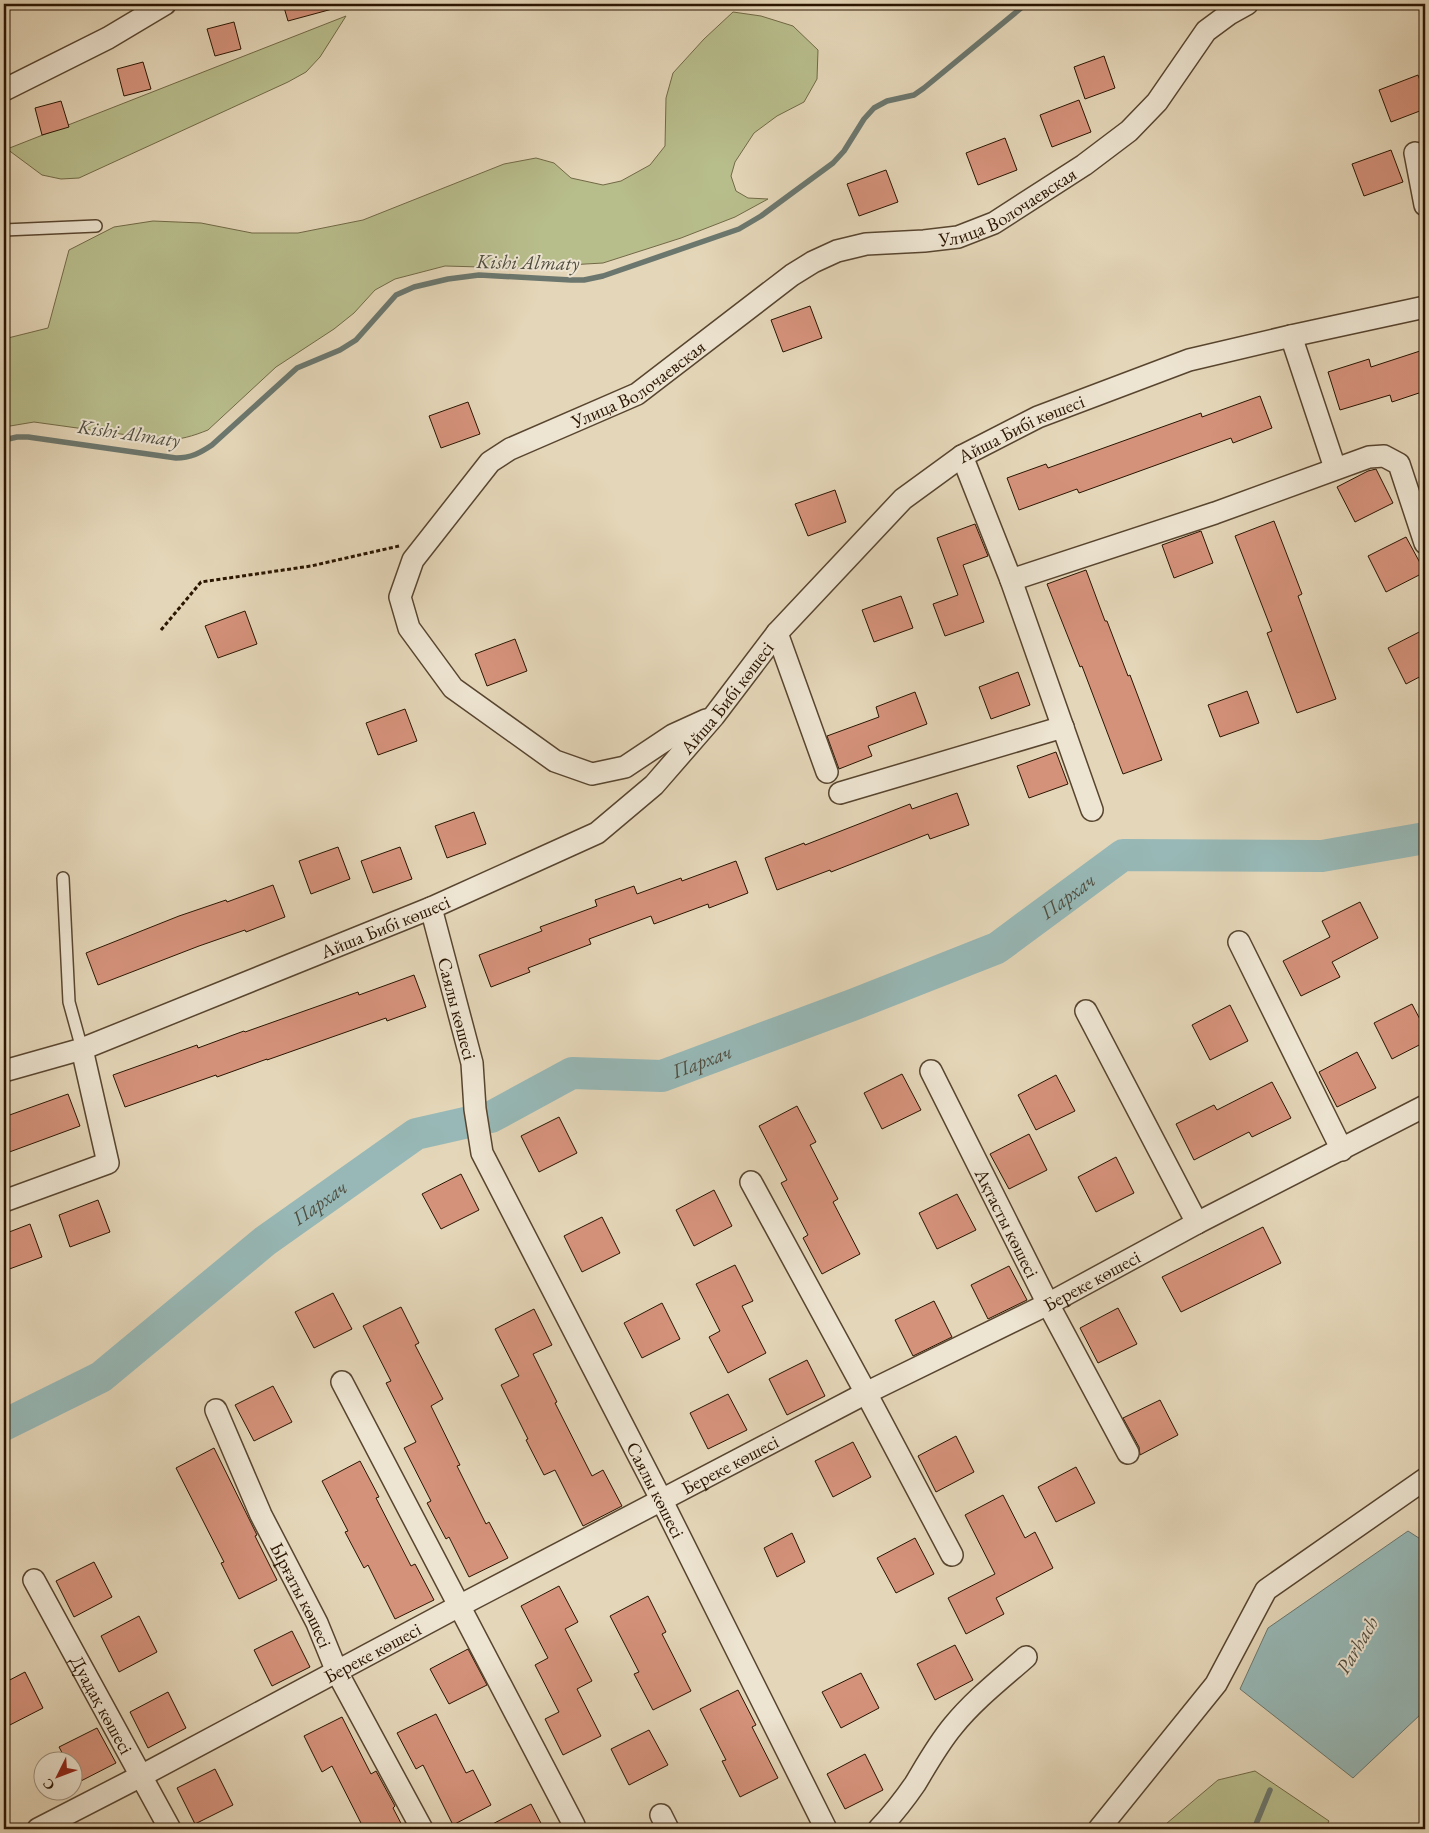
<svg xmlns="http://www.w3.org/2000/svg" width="1429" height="1833" viewBox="0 0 1429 1833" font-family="'EB Garamond',serif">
	<rect width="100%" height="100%" fill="#e4d6b8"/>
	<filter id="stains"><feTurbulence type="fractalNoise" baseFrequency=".004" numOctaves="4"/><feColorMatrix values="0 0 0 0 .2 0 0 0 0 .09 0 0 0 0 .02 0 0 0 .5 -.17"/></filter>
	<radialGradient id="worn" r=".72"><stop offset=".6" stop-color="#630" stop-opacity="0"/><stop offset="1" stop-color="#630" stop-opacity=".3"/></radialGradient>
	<path fill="#b8bd8c" stroke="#716946" d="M 733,12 L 761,16 L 793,26 L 818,50 L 817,79 L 804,102 L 777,116 L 754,133 L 735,162 L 731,176 L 736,191 L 748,198 L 768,199 L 735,217 L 681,238 L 603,263 L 516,268 L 445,266 L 395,279 L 375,290 L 354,313 L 334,329 L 276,367 L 208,430 C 193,436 180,440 164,440 L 34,422 L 4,427 L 4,339 L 48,328 L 69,250 L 114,227 L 153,221 L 201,223 L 252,233 L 298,233 L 363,220 L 504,164 L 536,158 L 554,163 L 571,178 L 603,185 L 621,181 L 650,165 L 665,146 L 666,98 L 673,73 L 704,39 Z
		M 346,16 L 320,57 L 306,72 L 288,82 L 79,178 L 61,179 L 42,175 L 7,149 Z
		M 1255,1771 L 1329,1821 L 1325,1829 L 1160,1829 L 1218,1780 Z"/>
	<path fill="#97b8b6" stroke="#6b776e" d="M 1408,1531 L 1425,1542 L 1425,1699 L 1421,1714 L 1353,1778 L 1240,1689 L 1268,1628 Z"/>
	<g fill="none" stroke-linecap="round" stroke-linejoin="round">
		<path stroke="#6b776e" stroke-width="5.5" d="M 4,440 L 17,437 L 28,437 L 176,458 C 191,458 200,453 212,445 L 297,368 L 340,350 L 356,340 L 396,295 L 414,287 L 448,279 L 479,275 L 571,280 L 584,280 L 603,276 L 739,229 L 761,216 L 833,163 L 844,151 L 864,119 L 874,108 L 887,101 L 914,95 L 924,88 L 1026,4
			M 1254,1829 L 1270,1790"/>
		<path stroke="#97b8b6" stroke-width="32" id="s1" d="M 4,1425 L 101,1377 L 265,1241 L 416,1134 L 491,1117 L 572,1073 L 662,1076 L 855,1004 L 997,948 L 1123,855 L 1322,856 L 1425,838"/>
	</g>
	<path fill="#d5927b" stroke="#2a1501" d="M 283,4 L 336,4 L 336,8 L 288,21 Z
		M 234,22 L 241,49 L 215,56 L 207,29 Z
		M 1104,56 L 1115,88 L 1085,99 L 1074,67 Z
		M 143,62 L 151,89 L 124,96 L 117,69 Z
		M 1418,75 L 1425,94 L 1425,109 L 1391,122 L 1379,90 Z
		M 1079,100 L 1091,132 L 1052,147 L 1040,115 Z
		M 61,101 L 69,127 L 42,135 L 35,108 Z
		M 1005,138 L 1017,170 L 978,185 L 966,153 Z
		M 1391,150 L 1403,182 L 1364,196 L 1352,164 Z
		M 886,170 L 898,202 L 859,216 L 847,184 Z
		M 810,306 L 822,338 L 783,352 L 771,320 Z
		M 1420,351 L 1425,367 L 1425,391 L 1392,402 L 1390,395 L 1340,410 L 1328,372 L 1369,359 L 1371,367 Z
		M 1260,396 L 1272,428 L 1233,443 L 1231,438 L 1079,493 L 1077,489 L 1019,510 L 1007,478 L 1046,464 L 1048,468 L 1201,413 L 1202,417 Z
		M 468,402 L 480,434 L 441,448 L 429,416 Z
		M 1376,469 L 1393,503 L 1355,522 L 1337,487 L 1368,471 Z
		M 835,490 L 846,522 L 808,536 L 795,504 Z
		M 1274,521 L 1302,594 L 1298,596 L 1336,699 L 1297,713 L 1267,633 L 1272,631 L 1235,536 Z
		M 975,524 L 988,556 L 963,565 L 984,622 L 945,636 L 933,604 L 958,595 L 937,538 Z
		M 1201,531 L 1213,563 L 1174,578 L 1162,545 Z
		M 1406,537 L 1425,572 L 1386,592 L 1368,556 Z
		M 1086,570 L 1105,621 L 1107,621 L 1128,676 L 1130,675 L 1162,760 L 1123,774 L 1082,666 L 1080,667 L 1047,584 Z
		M 901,596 L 913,628 L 874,642 L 862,610 Z
		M 245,611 L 257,644 L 218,658 L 205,626 Z
		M 1425,629 L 1425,674 L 1406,684 L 1388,648 Z
		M 515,639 L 527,671 L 487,686 L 475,654 Z
		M 1018,672 L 1030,705 L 991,719 L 979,687 Z
		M 1247,691 L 1259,723 L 1220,737 L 1208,705 Z
		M 915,692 L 927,724 L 868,746 L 872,756 L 839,769 L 827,736 L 879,717 L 876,707 Z
		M 405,709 L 417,741 L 378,755 L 366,723 Z
		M 1056,752 L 1068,784 L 1029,798 L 1017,766 Z
		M 957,793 L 969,825 L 930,839 L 928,834 L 831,872 L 830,870 L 777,890 L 765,858 L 804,843 L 805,845 L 910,804 L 912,809 Z
		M 474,812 L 486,844 L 447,858 L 435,826 Z
		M 338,847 L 350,879 L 311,894 L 299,861 Z
		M 400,847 L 412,879 L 373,893 L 361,861 Z
		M 736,861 L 748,893 L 709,908 L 708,904 L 654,924 L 651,916 L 589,939 L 591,944 L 528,968 L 530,972 L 491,987 L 479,955 L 542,931 L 540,927 L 597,906 L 595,900 L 634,886 L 637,894 L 681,878 L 682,881 Z
		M 273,885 L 285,917 L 246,932 L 245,930 L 199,946 L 98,985 L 86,953 L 179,916 L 226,900 L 227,902 Z
		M 1360,902 L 1378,938 L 1332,962 L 1340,977 L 1301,996 L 1283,961 L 1330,937 L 1322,921 Z
		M 414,975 L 426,1007 L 387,1021 L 386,1018 L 267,1060 L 267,1059 L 217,1077 L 216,1075 L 125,1107 L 113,1075 L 197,1045 L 198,1048 L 244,1031 L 245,1032 L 358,992 L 359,995 Z
		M 1412,1004 L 1425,1029 L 1425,1042 L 1392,1059 L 1374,1023 Z
		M 1230,1005 L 1248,1041 L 1210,1060 L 1192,1025 Z
		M 1357,1052 L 1376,1088 L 1337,1107 L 1319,1072 Z
		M 902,1074 L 921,1110 L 882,1129 L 864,1093 Z
		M 1056,1075 L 1075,1111 L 1036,1130 L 1018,1095 Z
		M 1272,1082 L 1291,1118 L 1252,1137 L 1249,1132 L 1194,1160 L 1176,1124 L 1214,1105 L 1217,1110 Z
		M 68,1094 L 80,1126 L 4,1154 L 4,1117 Z
		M 797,1106 L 816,1142 L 810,1145 L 838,1199 L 833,1202 L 860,1254 L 822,1274 L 803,1238 L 808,1235 L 781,1183 L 787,1180 L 759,1126 Z
		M 559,1117 L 577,1153 L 539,1172 L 521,1136 Z
		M 1029,1134 L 1047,1170 L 1009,1189 L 990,1154 Z
		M 1116,1157 L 1134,1193 L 1096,1212 L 1078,1177 Z
		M 461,1174 L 479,1210 L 441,1229 L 422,1194 Z
		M 714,1190 L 732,1226 L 694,1246 L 676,1210 Z
		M 957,1194 L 976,1230 L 937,1249 L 919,1213 Z
		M 98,1200 L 110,1232 L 70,1247 L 59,1215 Z
		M 602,1217 L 620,1253 L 582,1272 L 564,1236 Z
		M 30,1224 L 42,1257 L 4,1271 L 4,1234 Z
		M 1263,1227 L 1281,1263 L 1181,1312 L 1162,1277 Z
		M 735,1265 L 753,1301 L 742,1306 L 766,1353 L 728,1373 L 709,1337 L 720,1331 L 696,1284 Z
		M 1009,1266 L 1027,1300 L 988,1319 L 971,1285 Z
		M 333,1293 L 352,1329 L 314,1348 L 295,1312 Z
		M 934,1301 L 952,1337 L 913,1356 L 895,1320 Z
		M 662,1303 L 680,1339 L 642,1358 L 624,1323 Z
		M 401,1307 L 419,1343 L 415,1345 L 443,1399 L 431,1406 L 460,1465 L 457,1466 L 486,1524 L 489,1522 L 508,1558 L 469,1577 L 449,1537 L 446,1539 L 427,1503 L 431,1501 L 404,1448 L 416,1442 L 386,1383 L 391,1381 L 363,1326 Z
		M 1118,1308 L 1137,1344 L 1098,1363 L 1080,1328 Z
		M 534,1309 L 552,1345 L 533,1354 L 557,1402 L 555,1403 L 592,1476 L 603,1470 L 622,1506 L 583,1526 L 555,1470 L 544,1475 L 526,1440 L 528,1439 L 501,1385 L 519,1376 L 495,1329 Z
		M 807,1360 L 825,1396 L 787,1415 L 769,1379 Z
		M 273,1386 L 292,1422 L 254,1441 L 235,1405 Z
		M 728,1394 L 747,1430 L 708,1449 L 690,1413 Z
		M 1160,1400 L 1178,1435 L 1140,1455 L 1139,1447 L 1123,1418 Z
		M 956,1436 L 974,1472 L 936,1492 L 918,1456 Z
		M 853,1442 L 871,1477 L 833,1497 L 815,1461 Z
		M 214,1448 L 257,1535 L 255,1536 L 277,1580 L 239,1599 L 221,1563 L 224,1562 L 176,1468 Z
		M 360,1461 L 379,1497 L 376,1498 L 411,1566 L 415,1564 L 434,1600 L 395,1619 L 368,1565 L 364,1568 L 345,1532 L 348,1531 L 322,1481 Z
		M 1076,1467 L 1095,1503 L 1056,1522 L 1038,1487 Z
		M 1003,1495 L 1025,1538 L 1035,1532 L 1053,1568 L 996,1598 L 1004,1614 L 966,1634 L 948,1598 L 995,1574 L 965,1515 Z
		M 792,1533 L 805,1562 L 777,1577 L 764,1548 Z
		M 915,1538 L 934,1574 L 896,1593 L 877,1558 Z
		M 94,1562 L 112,1597 L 74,1617 L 56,1581 Z
		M 559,1586 L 578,1622 L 565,1629 L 592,1681 L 577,1689 L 601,1736 L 563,1755 L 545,1719 L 559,1712 L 535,1665 L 548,1658 L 521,1606 Z
		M 648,1596 L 666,1632 L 662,1634 L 691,1691 L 653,1710 L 634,1674 L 639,1672 L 610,1616 Z
		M 139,1616 L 157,1652 L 119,1672 L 101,1636 Z
		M 292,1631 L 310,1667 L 272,1686 L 254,1650 Z
		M 955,1645 L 973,1680 L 935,1700 L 917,1664 Z
		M 468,1649 L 487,1685 L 449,1704 L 430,1669 Z
		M 25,1672 L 43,1708 L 4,1728 L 4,1683 Z
		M 861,1673 L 879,1708 L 841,1728 L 822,1692 Z
		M 738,1690 L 756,1725 L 752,1727 L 778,1778 L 740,1797 L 722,1761 L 726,1760 L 700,1709 Z
		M 168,1692 L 186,1728 L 148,1748 L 130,1712 Z
		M 436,1714 L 466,1773 L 473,1770 L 491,1805 L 453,1825 L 423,1765 L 416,1769 L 397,1733 Z
		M 342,1717 L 371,1774 L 376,1771 L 395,1806 L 393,1808 L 404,1829 L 364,1829 L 332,1766 L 322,1772 L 304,1736 Z
		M 97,1728 L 116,1763 L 77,1783 L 72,1774 L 72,1760 L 66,1760 L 59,1747 Z
		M 649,1730 L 668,1765 L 629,1785 L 611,1749 Z
		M 865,1754 L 883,1790 L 845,1809 L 827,1774 Z
		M 215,1769 L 233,1805 L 195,1824 L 177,1788 Z
		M 531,1804 L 544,1829 L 483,1829 Z"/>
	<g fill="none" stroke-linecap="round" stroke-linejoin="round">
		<defs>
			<path id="service" d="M 4,230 L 96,226
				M 63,878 L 69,1002 L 82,1049"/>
			<g id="minor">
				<path d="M 4,90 L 108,38 L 165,4"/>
				<path d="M 1415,153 L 1425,205"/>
				<path d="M 1291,336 L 1335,468"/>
				<path d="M 962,456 L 1011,580 L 1092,810"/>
				<path d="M 1011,580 L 1215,513 L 1369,457 L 1384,456 L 1399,464 L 1425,543"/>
				<path d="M 777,633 L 827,772"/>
				<path id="s2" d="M 706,720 L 673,735 L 625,767 L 592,774 L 555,761 L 453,688 L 409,628 L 400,597 L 413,560 L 490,462 L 510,449 L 637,394 L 792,275 L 813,262 L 837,251 L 866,244 L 924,241 L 958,237 L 994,223 L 1084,165 L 1129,131 L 1157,102 L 1206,31 L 1229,14 L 1247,4"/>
				<path d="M 840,793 L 1063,727"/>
				<path id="s3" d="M 431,908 L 472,1063 L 475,1109 L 482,1153 L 662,1501 L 826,1829"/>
				<path d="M 1239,942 L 1342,1150"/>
				<path d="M 1086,1011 L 1197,1223"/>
				<path id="s4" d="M 4,1071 L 82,1049 L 431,908 L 597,833 L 654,785 L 714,716 L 777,633 L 903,499 L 962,456 L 1038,417 L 1189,360 L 1291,336 L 1425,307"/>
				<path id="s5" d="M 931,1071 L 1048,1304 L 1128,1453"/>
				<path d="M 751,1182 L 866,1393 L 952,1555"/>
				<path d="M 4,1201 L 108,1163 L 82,1049"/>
				<path d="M 342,1382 L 574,1825"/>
				<path id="s6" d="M 216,1410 L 261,1515 L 317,1623 L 337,1672 L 422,1829"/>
				<path id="s7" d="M 34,1580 L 170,1829"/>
				<path d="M 661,1815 L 668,1829"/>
				<path id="s8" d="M 38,1829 L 141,1776 L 459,1606 L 866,1393 L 1048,1304 L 1197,1223 L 1425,1106"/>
				<path d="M 879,1829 C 892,1815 904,1800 915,1784 C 927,1764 938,1744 953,1726 C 974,1700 1001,1679 1026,1657"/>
				<path d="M 1099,1829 L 1216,1684 L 1266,1590 L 1425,1479"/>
			</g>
		</defs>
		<use href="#service" stroke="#58452f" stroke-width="14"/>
		<use href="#minor" stroke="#58452f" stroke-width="24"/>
		<path stroke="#2a1501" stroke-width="3" stroke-dasharray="4 2.5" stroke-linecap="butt" d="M 161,630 L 201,582 L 311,566 L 399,546"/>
		<use href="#service" stroke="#ede4d1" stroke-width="11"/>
		<use href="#minor" stroke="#ede4d1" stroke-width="21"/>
	</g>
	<g text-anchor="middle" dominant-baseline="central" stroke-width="4" stroke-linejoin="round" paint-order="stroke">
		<g font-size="19" fill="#2a1501" stroke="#ede4d1">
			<text stroke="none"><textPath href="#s2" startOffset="1151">Улица Волочаевская</textPath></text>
			<text stroke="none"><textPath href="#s2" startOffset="731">Улица Волочаевская</textPath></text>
			<text stroke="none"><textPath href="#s4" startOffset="1232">Айша Бибі көшесі</textPath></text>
			<text stroke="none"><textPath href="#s4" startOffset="828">Айша Бибі көшесі</textPath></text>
			<text stroke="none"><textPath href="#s4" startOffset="408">Айша Бибі көшесі</textPath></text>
			<text stroke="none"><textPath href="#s3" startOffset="104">Саялы көшесі</textPath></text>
			<text stroke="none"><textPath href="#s5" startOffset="170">Ақтасты көшесі</textPath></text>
			<text stroke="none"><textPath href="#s8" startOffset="1188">Береке көшесі</textPath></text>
			<text stroke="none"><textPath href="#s8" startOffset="782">Береке көшесі</textPath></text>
			<text stroke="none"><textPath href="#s3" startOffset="630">Саялы көшесі</textPath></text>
			<text stroke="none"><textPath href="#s6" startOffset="204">Ырғаты көшесі</textPath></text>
			<text stroke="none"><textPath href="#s8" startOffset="378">Береке көшесі</textPath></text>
			<text stroke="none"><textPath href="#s7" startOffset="142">Дуадақ көшесі</textPath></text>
		</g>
		<g font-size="20" font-style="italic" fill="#504e40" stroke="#ede4d1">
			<text transform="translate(528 262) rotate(1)">Kіshі Almaty</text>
			<text transform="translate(129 433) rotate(8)">Kіshі Almaty</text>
			<text stroke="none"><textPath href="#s1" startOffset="1212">Пархач</textPath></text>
			<text stroke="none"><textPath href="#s1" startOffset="808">Пархач</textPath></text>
			<text stroke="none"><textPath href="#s1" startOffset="388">Пархач</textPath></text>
			<text transform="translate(1357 1645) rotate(-59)">Parhach</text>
		</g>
	</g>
	<rect width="1429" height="1833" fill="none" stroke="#e4d6b8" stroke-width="20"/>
	<rect x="5" y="5" width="1419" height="1823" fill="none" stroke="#2a1501" stroke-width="2.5"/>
	<rect x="10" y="10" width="1409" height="1813" fill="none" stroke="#2a1501"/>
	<g transform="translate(58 1776) rotate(228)"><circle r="24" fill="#ede4d1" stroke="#9f917e"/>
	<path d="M0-4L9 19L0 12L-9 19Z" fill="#8f2418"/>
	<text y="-8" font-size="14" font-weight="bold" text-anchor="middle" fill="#2a1501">С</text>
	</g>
	<rect width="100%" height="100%" filter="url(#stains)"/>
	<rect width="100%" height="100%" fill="url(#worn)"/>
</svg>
